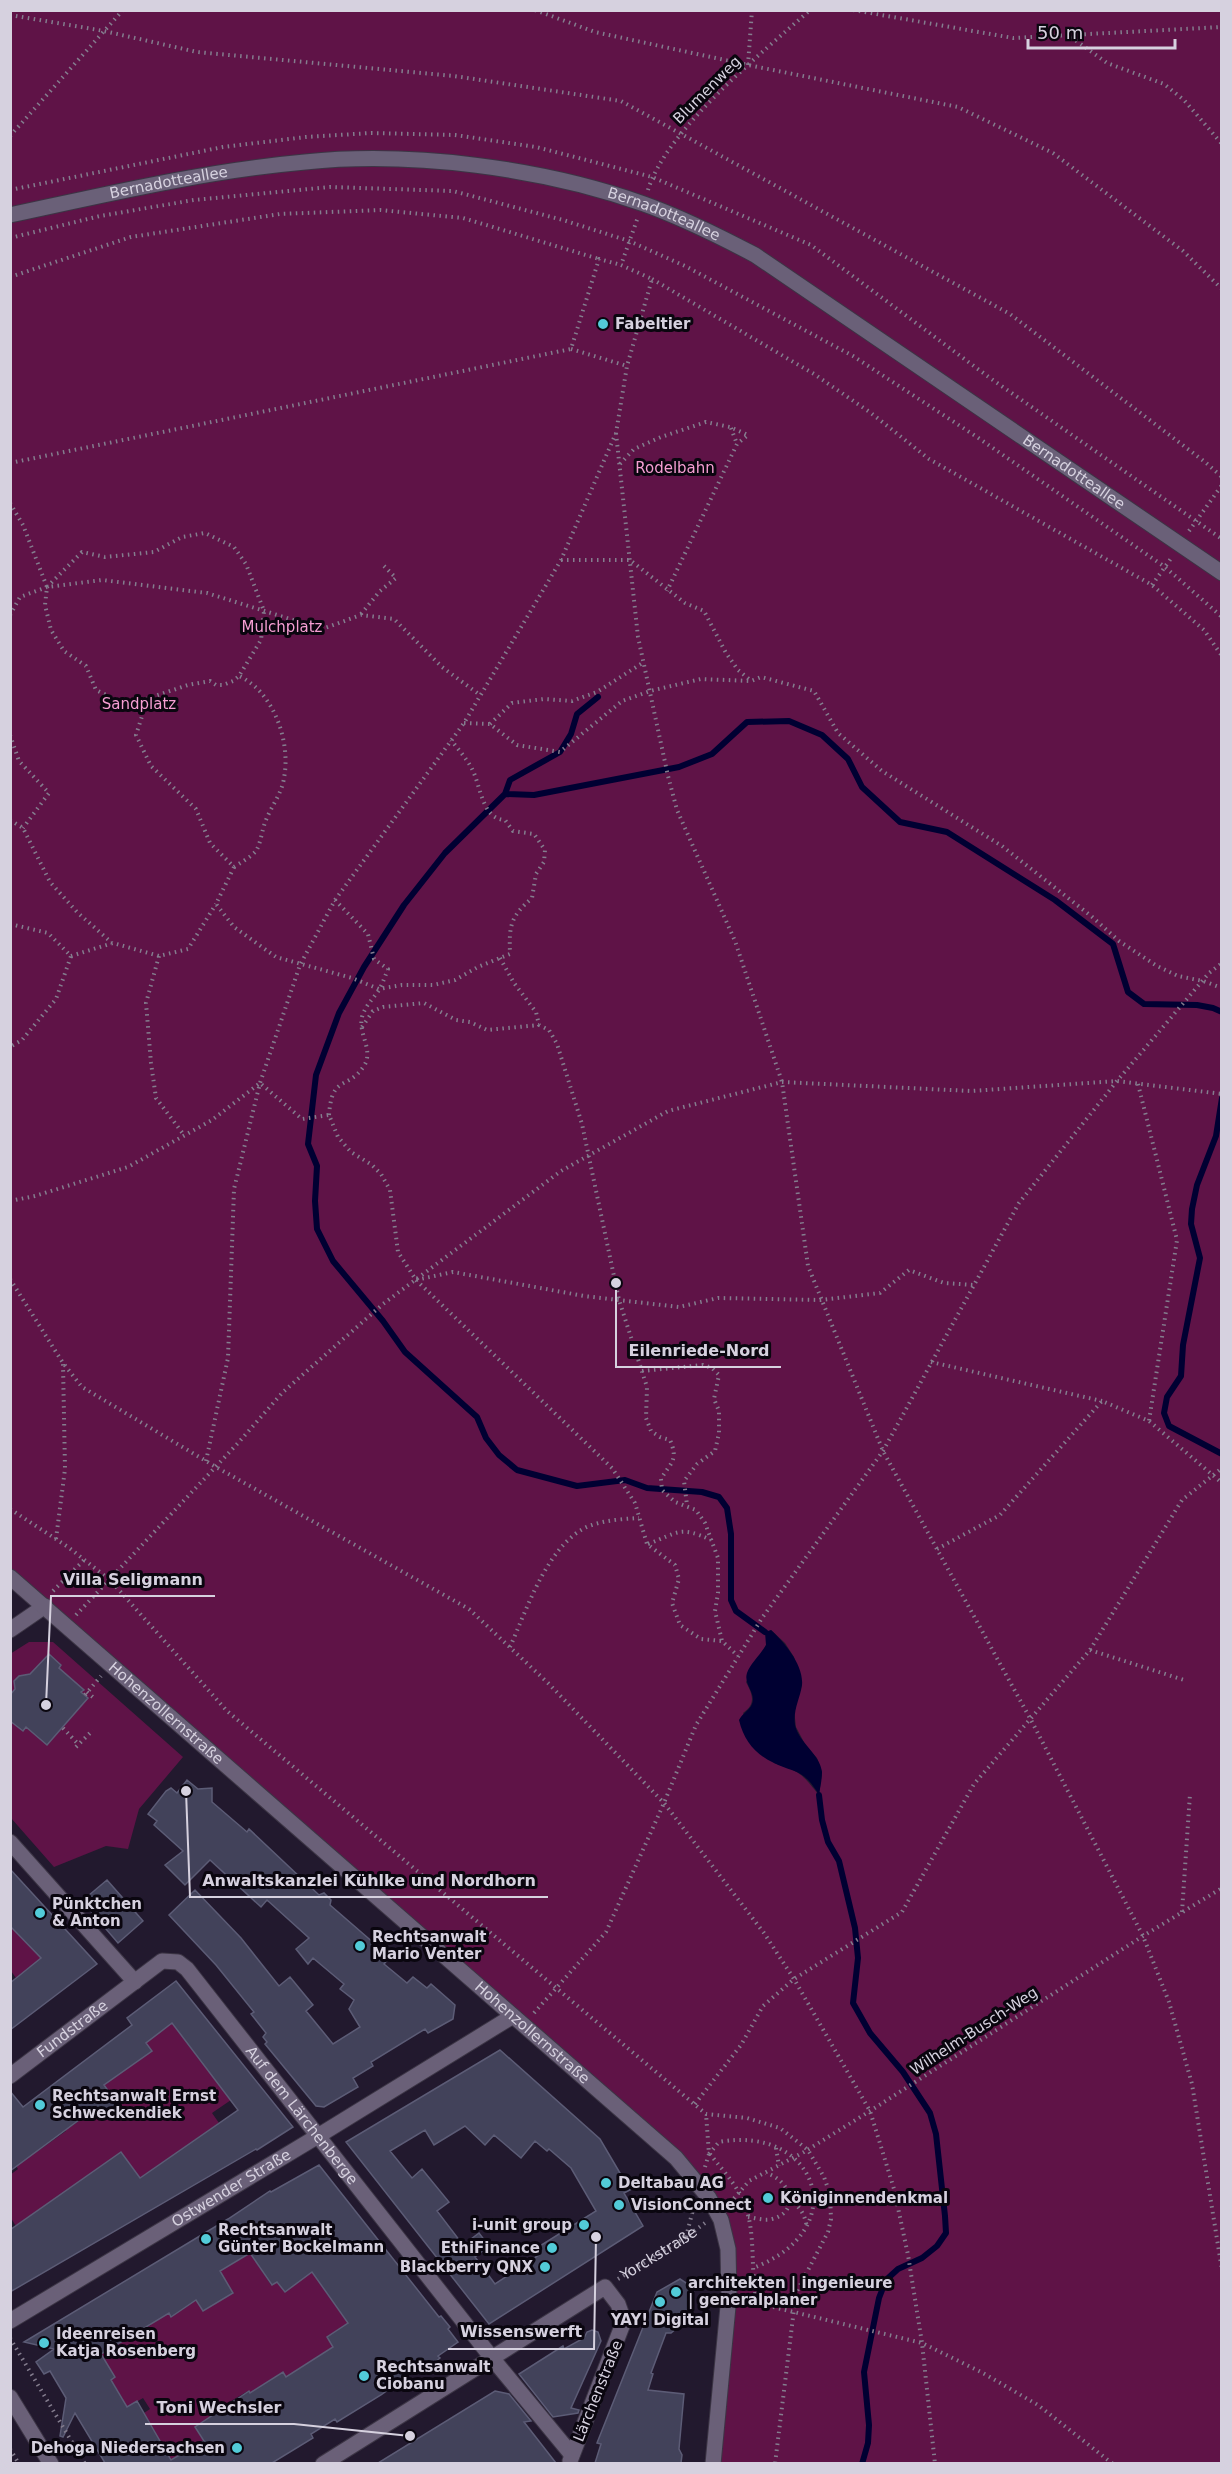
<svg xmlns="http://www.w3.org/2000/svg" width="1232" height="2474" viewBox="0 0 1232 2474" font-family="'DejaVu Sans',sans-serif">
	<rect width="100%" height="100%" fill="#22192e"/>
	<path fill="#5f1347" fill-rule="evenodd" d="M 11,11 L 1221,11 L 1221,2463 L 713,2463 L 728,2249 L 695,2179 L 11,1577 ZM 771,1630 L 785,1643 L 794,1657 L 802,1685 L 794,1710 L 796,1727 L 806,1746 L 817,1758 L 822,1772 L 819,1795 C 801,1773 801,1772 774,1763 L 743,1713 C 756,1704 753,1695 746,1682 L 766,1645 Z
		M 29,1642 L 53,1642 L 183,1757 L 139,1809 L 128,1849 L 106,1846 L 54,1867 L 11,1818 L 10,1654 Z
		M 10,1926 L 52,1962 L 16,1978 L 11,1971 Z
		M 172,2023 L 231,2100 L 212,2113 L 219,2123 L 140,2178 L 121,2153 L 17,2228 L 11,2218 L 10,2175 L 18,2169 L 16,2166 L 29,2139 L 38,2151 L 66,2131 L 59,2120 L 62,2118 L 69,2128 L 87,2115 L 80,2105 L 91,2097 L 107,2119 L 121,2109 L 104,2085 L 146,2043 Z
		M 274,2221 L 350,2322 L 327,2337 L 337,2353 L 299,2396 L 283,2372 L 263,2414 L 248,2391 L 226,2404 L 242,2430 L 217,2413 L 195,2427 L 208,2448 L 187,2451 L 177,2456 L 178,2464 L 166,2463 L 141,2442 L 156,2433 L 144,2413 L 150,2409 L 143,2398 L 118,2413 L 110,2407 L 123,2399 L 97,2356 L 120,2343 L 122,2331 L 130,2342 L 140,2336 L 138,2332 L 151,2325 L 148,2319 L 168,2312 L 171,2317 L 193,2302 L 186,2290 L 192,2294 L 203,2311 L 233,2293 L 212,2257 L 227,2267 L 250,2253 L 271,2285 L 277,2282 L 285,2292 Z"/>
	<path fill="#000032" d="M 771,1630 C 784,1642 804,1665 802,1685 C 800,1699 793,1709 795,1725 C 799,1743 820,1754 822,1772 C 822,1780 820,1788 819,1795 C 816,1790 812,1784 808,1780 C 799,1770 785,1769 774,1763 C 755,1754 744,1741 739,1720 C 742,1714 748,1711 751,1706 C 758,1694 743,1685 747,1673 C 750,1664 761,1654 766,1645 L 765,1632 Z"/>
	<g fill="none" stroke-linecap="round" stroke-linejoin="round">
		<path stroke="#000032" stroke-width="6" d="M 505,794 L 510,780 L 560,752 L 571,734 L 577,714 L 598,697
			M 1222,1098 L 1216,1136 L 1197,1185 L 1192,1209 L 1191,1224 L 1200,1258 L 1183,1345 L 1181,1376 L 1167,1397 L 1164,1413 L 1169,1426 L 1222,1454
			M 765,1632 L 736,1611 L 731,1600 L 731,1534 L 727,1508 L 719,1497 L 702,1492 L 647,1488 L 625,1480 L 577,1486 L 517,1470 L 499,1455 L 486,1438 L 477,1417 L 405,1352 L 383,1321 L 333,1261 L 317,1229 L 315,1201 L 317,1166 L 308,1144 L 316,1075 L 339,1013 L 364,967 L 404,905 L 445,853 L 505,794 L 534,795 L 679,767 L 712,754 L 747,722 L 789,721 L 822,735 L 848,759 L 862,787 L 900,822 L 947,832 L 1055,900 L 1113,944 L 1128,992 L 1144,1004 L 1197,1005 L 1213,1008 L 1222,1012
			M 819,1795 L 822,1820 L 828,1842 L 839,1861 L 855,1928 L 858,1958 L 853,2003 L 870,2033 L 903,2072 L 930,2113 L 936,2134 L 945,2216 L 946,2233 L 937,2246 L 922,2258 L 898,2269 L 886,2280 L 879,2298 L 864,2372 L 869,2425 L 868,2443 L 862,2464"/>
	</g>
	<path fill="#42425a" stroke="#5c5c76" stroke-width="1.5" fill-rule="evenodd" d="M 49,1654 L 61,1665 L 59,1668 L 84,1690 L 81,1692 L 88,1698 L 47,1745 L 26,1727 L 23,1731 L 10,1721 L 10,1695 L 15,1689 L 14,1681 L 19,1676 L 30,1674 Z
		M 187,1780 L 198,1789 L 212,1788 L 212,1802 L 247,1832 L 249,1829 L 319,1895 L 324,1893 L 331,1900 L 330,1905 L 390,1957 L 384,1964 L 407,1983 L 413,1977 L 427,1988 L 431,1984 L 455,2005 L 453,2019 L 428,2033 L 425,2029 L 371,2062 L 373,2066 L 353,2078 L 358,2087 L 324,2107 L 316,2106 L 265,2044 L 267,2042 L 263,2037 L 266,2033 L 251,2014 L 254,2012 L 216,1965 L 169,1915 L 195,1890 L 241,1938 L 279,1986 L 290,1977 L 313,2005 L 306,2011 L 333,2044 L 360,2027 L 349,2009 L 354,2000 L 340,1989 L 344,1984 L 313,1958 L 308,1964 L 296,1949 L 309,1938 L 267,1900 L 261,1907 L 210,1860 L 185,1885 L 165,1865 L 183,1851 L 154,1825 L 157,1821 L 148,1814 L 166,1791 L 171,1788 L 177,1793 Z
		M 10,1869 L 97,1964 L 10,2030 L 10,1983 L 41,1958 L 10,1926 Z
		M 107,1880 L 143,1921 L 118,1943 L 82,1901 Z
		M 176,1981 L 293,2127 L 257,2150 L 256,2149 L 10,2292 L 10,2230 L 121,2152 L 140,2178 L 238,2110 L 172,2023 L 146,2043 L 152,2051 L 104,2085 L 121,2109 L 108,2119 L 98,2106 L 10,2171 L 10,2091 L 23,2107 L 132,2025 L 127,2018 Z
		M 500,2050 L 600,2139 L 630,2190 L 624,2193 L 643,2226 L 489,2324 L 346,2142 ZM 465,2126 L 485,2145 L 494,2135 L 521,2158 L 535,2141 L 547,2151 L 549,2149 L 571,2168 L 596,2211 L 535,2249 L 539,2255 L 495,2284 L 475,2257 L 489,2246 L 479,2233 L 463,2245 L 437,2211 L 449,2202 L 422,2169 L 412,2178 L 390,2151 L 425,2130 L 434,2145 Z
		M 319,2165 L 439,2317 L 441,2316 L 450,2327 L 448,2329 L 458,2342 L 438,2356 L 440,2358 L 434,2363 L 420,2371 L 417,2367 L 390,2384 L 392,2387 L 381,2395 L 337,2422 L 335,2419 L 311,2434 L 313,2438 L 272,2463 L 105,2463 L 75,2413 L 63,2437 L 60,2436 L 66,2398 L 50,2371 L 44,2374 L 36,2362 L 54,2349 L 24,2342 L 228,2219 L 270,2191 L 271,2192 ZM 250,2253 L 272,2285 L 277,2282 L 285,2292 L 312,2272 L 348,2323 L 327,2337 L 333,2347 L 286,2377 L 283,2372 L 250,2393 L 249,2391 L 195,2427 L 204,2441 L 171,2460 L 137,2401 L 127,2407 L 111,2380 L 115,2377 L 101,2354 L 169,2313 L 171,2317 L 196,2300 L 203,2311 L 233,2293 L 220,2271 Z
		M 680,2279 L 694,2288 L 689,2318 L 671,2333 L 666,2333 L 651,2373 L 653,2374 L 648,2390 L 684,2394 L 679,2449 L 682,2455 L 681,2463 L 595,2463 L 601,2444 L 597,2443 L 657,2292 Z
		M 592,2330 L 598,2332 L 601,2341 L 571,2408 L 579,2410 L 578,2413 L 553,2417 L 519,2374 L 563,2346 L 564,2349 L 584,2338 L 587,2332 Z
		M 495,2391 L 509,2394 L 531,2421 L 524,2422 L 556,2463 L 378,2463 Z"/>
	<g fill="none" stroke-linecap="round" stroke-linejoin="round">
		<defs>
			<g id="street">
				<path d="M 10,1630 L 45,1606"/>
				<path d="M 10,1842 L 135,1982"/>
				<path id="s2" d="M 10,2076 L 162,1961 L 178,1962 L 187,1969 L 492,2358 L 572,2455"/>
				<path id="s3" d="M 10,2321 L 318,2136 L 513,2016"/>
				<path d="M 323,2464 L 605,2287 L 618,2304 L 624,2321 L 570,2461"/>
			</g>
			<g id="secondary">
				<path id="s4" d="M 10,215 C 108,194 205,171 305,162 C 412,151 543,168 644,204 C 683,218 719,236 755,255 L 1222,573"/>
				<path id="s5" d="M 10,1577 L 676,2158 L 709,2198 L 721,2220 L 728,2249 L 729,2296 L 713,2464"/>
				<path d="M 10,2397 L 51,2464"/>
			</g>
		</defs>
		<use href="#street" stroke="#3c3545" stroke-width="17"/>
		<use href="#secondary" stroke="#3c3545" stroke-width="17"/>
		<g stroke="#847d8e" stroke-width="4" stroke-dasharray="1.5 4.5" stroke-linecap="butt">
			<path d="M 535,10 L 595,32 L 748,65 L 958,107 L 1053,153 L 1183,251 L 1222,289"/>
			<path d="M 853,10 L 1013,38 L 1222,27"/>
			<path d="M 10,15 L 104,31 L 197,52 L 454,76 L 621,101 L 1010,314 L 1205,462 L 1222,477"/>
			<path d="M 1071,37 L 1107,63 L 1164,84 L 1184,100 L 1222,144"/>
			<path d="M 748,65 L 752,10"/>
			<path d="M 10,136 L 123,10"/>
			<path d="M 10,190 L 223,147 L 306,137 L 371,133 L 455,135 L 536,147 L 652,177 L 811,245 L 990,378 L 1222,539"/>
			<path d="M 648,190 C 666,130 762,53 810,10"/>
			<path d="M 10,238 L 100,216 L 194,200 L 330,187 L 453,191 L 563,220 L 629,241 L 685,266 L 853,356 L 977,437 L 1165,567 L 1222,617"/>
			<path d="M 10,277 L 131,237 L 280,214 L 380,210 L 463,218 L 599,259"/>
			<path d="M 652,279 L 814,374 L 871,413 L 929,459 L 1152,585 L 1204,630 L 1222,656"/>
			<path d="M 571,349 L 627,366"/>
			<path d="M 731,428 L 737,444"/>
			<path d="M 616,433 L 638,637 L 668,776 L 677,810 L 735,941 L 782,1082 L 808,1266 L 883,1451 L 1031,1720 L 1143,1936 L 1169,2002 L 1192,2084 L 1222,2270"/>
			<path d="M 10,463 L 571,349 L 599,259 L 621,265"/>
			<path d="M 620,464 L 634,449 L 661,437 L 706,422 L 730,427 L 748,435 L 737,444 L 667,591"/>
			<path d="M 10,503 L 23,525 L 47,587 L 45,605 L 51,630 L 64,651 L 86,666 L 96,690 L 143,713 L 136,735 L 151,766 L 196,809 L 210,843 L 234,867 L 216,904 L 234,927 L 276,957 L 352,978 L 379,989 L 402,985 L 433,985 L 455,980 L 478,967 L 510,954 C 509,926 510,917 532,898 L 536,874 L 544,862 L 545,850 L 534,834 L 513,831 L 505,820 C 481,819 481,784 471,767 C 466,758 458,749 451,740"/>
			<path d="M 1189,531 L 1222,485"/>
			<path d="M 561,560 L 630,560 L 685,603 L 704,611 L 726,653 L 738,670 L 749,679"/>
			<path d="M 1152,585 L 1172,557"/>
			<path d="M 47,587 L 82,552 L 105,557 L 154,552 L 182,537 L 205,533 L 234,547 L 246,564 L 264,611 L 261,640 L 239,676 L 233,681 L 223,685 L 216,685 L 210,681 L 188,685 L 128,705"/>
			<path d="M 361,614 L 380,591 L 396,578 L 384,566"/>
			<path d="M 10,615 L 20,597 L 47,587 L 102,580 L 207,593 L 322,629 L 361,615 L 394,619 L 442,667 L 480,695"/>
			<path d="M 464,723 L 490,724 L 517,745 L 560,752 L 622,701 L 650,691 L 701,679 L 751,681 L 761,677 L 814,691 L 838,733 L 882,771 L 1002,846 L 1091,916 L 1119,941 L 1157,966 L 1178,976 L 1203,981 L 1222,988"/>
			<path d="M 490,724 L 512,703 L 544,699 L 572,701 L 597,692 L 644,662"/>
			<path d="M 10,735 L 19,761 L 49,793 L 23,828"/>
			<path d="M 10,820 L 23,828 L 50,882 L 77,912 L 112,943"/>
			<path d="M 234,867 C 240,863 251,857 256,851 C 261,843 262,829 266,820 C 271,807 282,793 284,778 C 291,742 274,692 239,676"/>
			<path d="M 10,924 L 48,933 L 71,956 L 56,999 L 22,1040 L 10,1047"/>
			<path d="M 71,956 L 113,943 L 159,956 L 188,949 L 216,904"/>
			<path d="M 159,956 L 146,1003 L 151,1063 L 156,1098 L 184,1135"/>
			<path d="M 500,958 L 514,983 L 536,1012 L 539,1025 L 549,1030 L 557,1044 L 582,1124 L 619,1300 L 647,1387 L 646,1418 L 651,1431 L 660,1437 L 670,1440 C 679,1461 670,1463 661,1479 L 662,1490 L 675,1502 L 696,1510 L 705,1523 L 718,1558 L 718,1593 L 715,1611 L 722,1641"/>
			<path d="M 362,1027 L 373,1011 L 383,1007 L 424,1003 L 456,1020 L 470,1022 L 487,1030 L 539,1025"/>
			<path d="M 1138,1084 L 1177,1240 L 1149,1421"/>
			<path d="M 329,1115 C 332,1074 347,1091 364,1066 C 374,1050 358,1034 362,1017 C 365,1006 373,999 379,990 C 383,983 385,976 388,969 L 374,959 L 368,934 L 335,900"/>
			<path d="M 10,1201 L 35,1196 L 128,1167 L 212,1120 L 260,1083 L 302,1119 L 329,1115 L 338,1137 L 351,1152 L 372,1165 L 381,1174 L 390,1190 L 398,1252 L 416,1280 L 453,1272 L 584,1296 L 679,1307 L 718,1298 L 821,1300 L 880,1293 L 909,1270 L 944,1283 L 974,1285"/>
			<path d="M 10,1279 L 63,1363 L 82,1387 L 216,1467 L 469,1609 L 548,1683 L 664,1803 L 764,1933 L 794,1979 L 870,2111 L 894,2189 L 908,2255 L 922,2343 L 935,2464"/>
			<path d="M 416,1280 L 612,1468 L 635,1503 L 647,1544 L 675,1565 L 679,1579 L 672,1603 L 680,1625 L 701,1639 L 722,1641 L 738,1656"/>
			<path d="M 931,1362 L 1102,1401"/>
			<path d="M 642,1371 L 703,1365 L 712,1368 L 719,1375 L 714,1399 L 719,1411 L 719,1433 L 715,1451 L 697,1464 L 684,1481 L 687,1505"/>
			<path d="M 206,1461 L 228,1358 L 234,1189 L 260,1083 L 300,965 L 335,900 L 464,723 L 561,560 L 616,433 L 627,366 L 652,279 L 621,265 L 638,217"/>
			<path d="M 10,1509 L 68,1547 L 110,1580 L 227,1711 L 706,2114 L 747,2118 L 780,2128 L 808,2150 L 824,2177 L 830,2194 L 831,2219 L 828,2232 L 796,2293 L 775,2464"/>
			<path d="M 56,1539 L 65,1469 L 63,1364"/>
			<path d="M 648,1544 C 678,1533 679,1525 711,1540"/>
			<path d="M 937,1549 L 1000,1515 L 1102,1401 L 1149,1421 L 1222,1483"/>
			<path d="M 53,1591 L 84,1560"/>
			<path d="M 76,1615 L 239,1442 L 283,1392 L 383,1304 L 561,1171 L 668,1111 L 782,1082 L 971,1091 L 1117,1081 L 1222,1094"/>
			<path d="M 510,1647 C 527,1609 548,1543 589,1526 C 605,1520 623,1519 639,1518"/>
			<path d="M 1090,1650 L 1184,1680"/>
			<path d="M 87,1692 L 94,1698"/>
			<path d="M 85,1695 L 101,1676"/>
			<path d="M 63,1728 L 79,1745"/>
			<path d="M 76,1747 L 93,1730"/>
			<path d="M 1182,1912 L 1190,1794"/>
			<path d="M 534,2013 L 606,1932 L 664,1803 L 696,1725 L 762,1618 L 883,1451 L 1019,1203 L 1117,1081 L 1209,973 L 1222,963"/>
			<path d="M 695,2104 L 741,2045 L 763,2006 L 794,1979 L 902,1912 L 974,1784 L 1090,1650 L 1182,1500 L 1222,1468"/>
			<path d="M 776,2148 L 779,2166"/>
			<path d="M 709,2154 L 719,2142 C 816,2124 856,2229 753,2268"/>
			<path d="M 710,2154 C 720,2167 733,2181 741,2196 C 758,2229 749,2268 757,2303"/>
			<path d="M 705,2167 L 709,2154 L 706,2114"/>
			<path d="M 789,2199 C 800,2207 805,2214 807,2228"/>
			<path d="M 730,2203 L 749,2181 L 804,2152 L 870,2111 L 1143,1936 L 1222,1888"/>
			<path d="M 748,2217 C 756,2218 764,2221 772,2219 C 800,2212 792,2181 766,2173"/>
			<path d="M 686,2237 L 694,2206"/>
			<path id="s1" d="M 618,2279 L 686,2237 L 705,2223"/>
			<path d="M 744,2300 L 922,2343 L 981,2372 L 1038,2405 L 1113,2464"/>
			<path d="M 10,2338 L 85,2464"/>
			<path d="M 10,2449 L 19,2464"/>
			<path d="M 63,2453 L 75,2446"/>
		</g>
		<use href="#street" stroke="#6a6078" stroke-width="15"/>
		<use href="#secondary" stroke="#6a6078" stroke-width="15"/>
	</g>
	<g fill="#52cbd8" stroke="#0a060f" stroke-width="2">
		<circle cx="603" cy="324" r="6"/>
		<circle cx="40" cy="1913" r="6"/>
		<circle cx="360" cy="1946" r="6"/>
		<circle cx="40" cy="2105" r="6"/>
		<circle cx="606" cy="2183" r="6"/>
		<circle cx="768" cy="2198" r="6"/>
		<circle cx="619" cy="2205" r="6"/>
		<circle cx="584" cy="2225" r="6"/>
		<circle cx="206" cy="2239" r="6"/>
		<circle cx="552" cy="2248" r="6"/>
		<circle cx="545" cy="2267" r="6"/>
		<circle cx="676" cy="2292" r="6"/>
		<circle cx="660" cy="2302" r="6"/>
		<circle cx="44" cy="2343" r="6"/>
		<circle cx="364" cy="2376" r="6"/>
		<circle cx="237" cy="2448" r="6"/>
	</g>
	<g text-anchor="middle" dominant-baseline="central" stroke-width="6" stroke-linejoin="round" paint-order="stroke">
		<g font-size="15" fill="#d6d1df" stroke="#0a060f">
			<text transform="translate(707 90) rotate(-45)">Blumenweg</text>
			<text stroke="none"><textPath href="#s4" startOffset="162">Bernadotteallee</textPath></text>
			<text stroke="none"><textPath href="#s4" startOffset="666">Bernadotteallee</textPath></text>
			<text stroke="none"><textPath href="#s4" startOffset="1152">Bernadotteallee</textPath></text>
			<text stroke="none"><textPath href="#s5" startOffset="207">Hohenzollernstraße</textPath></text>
			<text stroke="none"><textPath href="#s2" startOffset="78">Fundstraße</textPath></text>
			<text transform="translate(974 2031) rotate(-33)">Wilhelm-Busch-Weg</text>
			<text stroke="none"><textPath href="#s5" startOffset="693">Hohenzollernstraße</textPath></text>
			<text stroke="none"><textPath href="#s2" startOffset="404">Auf dem Lärchenberge</textPath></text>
			<text stroke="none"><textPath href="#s3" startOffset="258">Ostwender Straße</textPath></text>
			<text stroke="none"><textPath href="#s1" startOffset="48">Yorckstraße</textPath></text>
			<text transform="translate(598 2391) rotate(-68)">Lärchenstraße</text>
		</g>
		<g font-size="15" font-weight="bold" fill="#d6d1df" stroke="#0a060f" text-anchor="start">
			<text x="615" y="324">Fabeltier</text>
			<text x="52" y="1904">Pünktchen<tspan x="52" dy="17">&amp; Anton</tspan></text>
			<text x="372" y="1937">Rechtsanwalt<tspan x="372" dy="17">Mario Venter</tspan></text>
			<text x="52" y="2096">Rechtsanwalt Ernst<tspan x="52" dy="17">Schweckendiek</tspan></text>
			<text x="618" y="2183">Deltabau AG</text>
			<text x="780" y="2198">Königinnendenkmal</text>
			<text x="631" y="2205">VisionConnect</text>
			<text x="572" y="2225" text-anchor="end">i-unit group</text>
			<text x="218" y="2230">Rechtsanwalt<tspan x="218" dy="17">Günter Bockelmann</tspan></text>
			<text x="540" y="2248" text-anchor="end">EthiFinance</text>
			<text x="533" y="2267" text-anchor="end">Blackberry QNX</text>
			<text x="688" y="2283">architekten | ingenieure<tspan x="688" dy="17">| generalplaner</tspan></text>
			<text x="660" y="2320" text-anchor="middle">YAY! Digital</text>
			<text x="56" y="2334">Ideenreisen<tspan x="56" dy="17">Katja Rosenberg</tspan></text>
			<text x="376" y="2367">Rechtsanwalt<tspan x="376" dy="17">Ciobanu</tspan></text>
			<text x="225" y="2448" text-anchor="end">Dehoga Niedersachsen</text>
		</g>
		<g font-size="15" fill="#f69ed3" stroke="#0a060f">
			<text x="675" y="468">Rodelbahn</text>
			<text x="282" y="627">Mulchplatz</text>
			<text x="139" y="704">Sandplatz</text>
		</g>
	</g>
	<path fill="none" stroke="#d6d1df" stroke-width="2" d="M616 1283L616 1367H781M46 1705L51 1596H215M186 1791L190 1897H548M596 2237L594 2349H448M410 2436L294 2424H145"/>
	<g fill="#d6d1df" stroke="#0a060f" stroke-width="2">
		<circle cx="616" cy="1283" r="6"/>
		<circle cx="46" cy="1705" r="6"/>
		<circle cx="186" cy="1791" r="6"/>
		<circle cx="596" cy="2237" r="6"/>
		<circle cx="410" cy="2436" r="6"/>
	</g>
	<g font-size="16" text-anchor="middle" font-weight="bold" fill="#d6d1df" stroke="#0a060f" stroke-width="6" stroke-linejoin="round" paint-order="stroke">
		<text x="699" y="1356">Eilenriede-Nord</text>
		<text x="133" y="1585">Villa Seligmann</text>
		<text x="369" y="1886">Anwaltskanzlei Kühlke und Nordhorn</text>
		<text x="521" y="2337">Wissenswerft</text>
		<text x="219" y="2413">Toni Wechsler</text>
	</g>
	<rect width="1232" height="2474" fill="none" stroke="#d6d1df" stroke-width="24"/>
	<path d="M1028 39v9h147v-9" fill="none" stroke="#d6d1df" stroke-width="3"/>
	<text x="1037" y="39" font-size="18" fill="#d6d1df" stroke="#0a060f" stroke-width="4.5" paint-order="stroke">50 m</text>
</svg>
